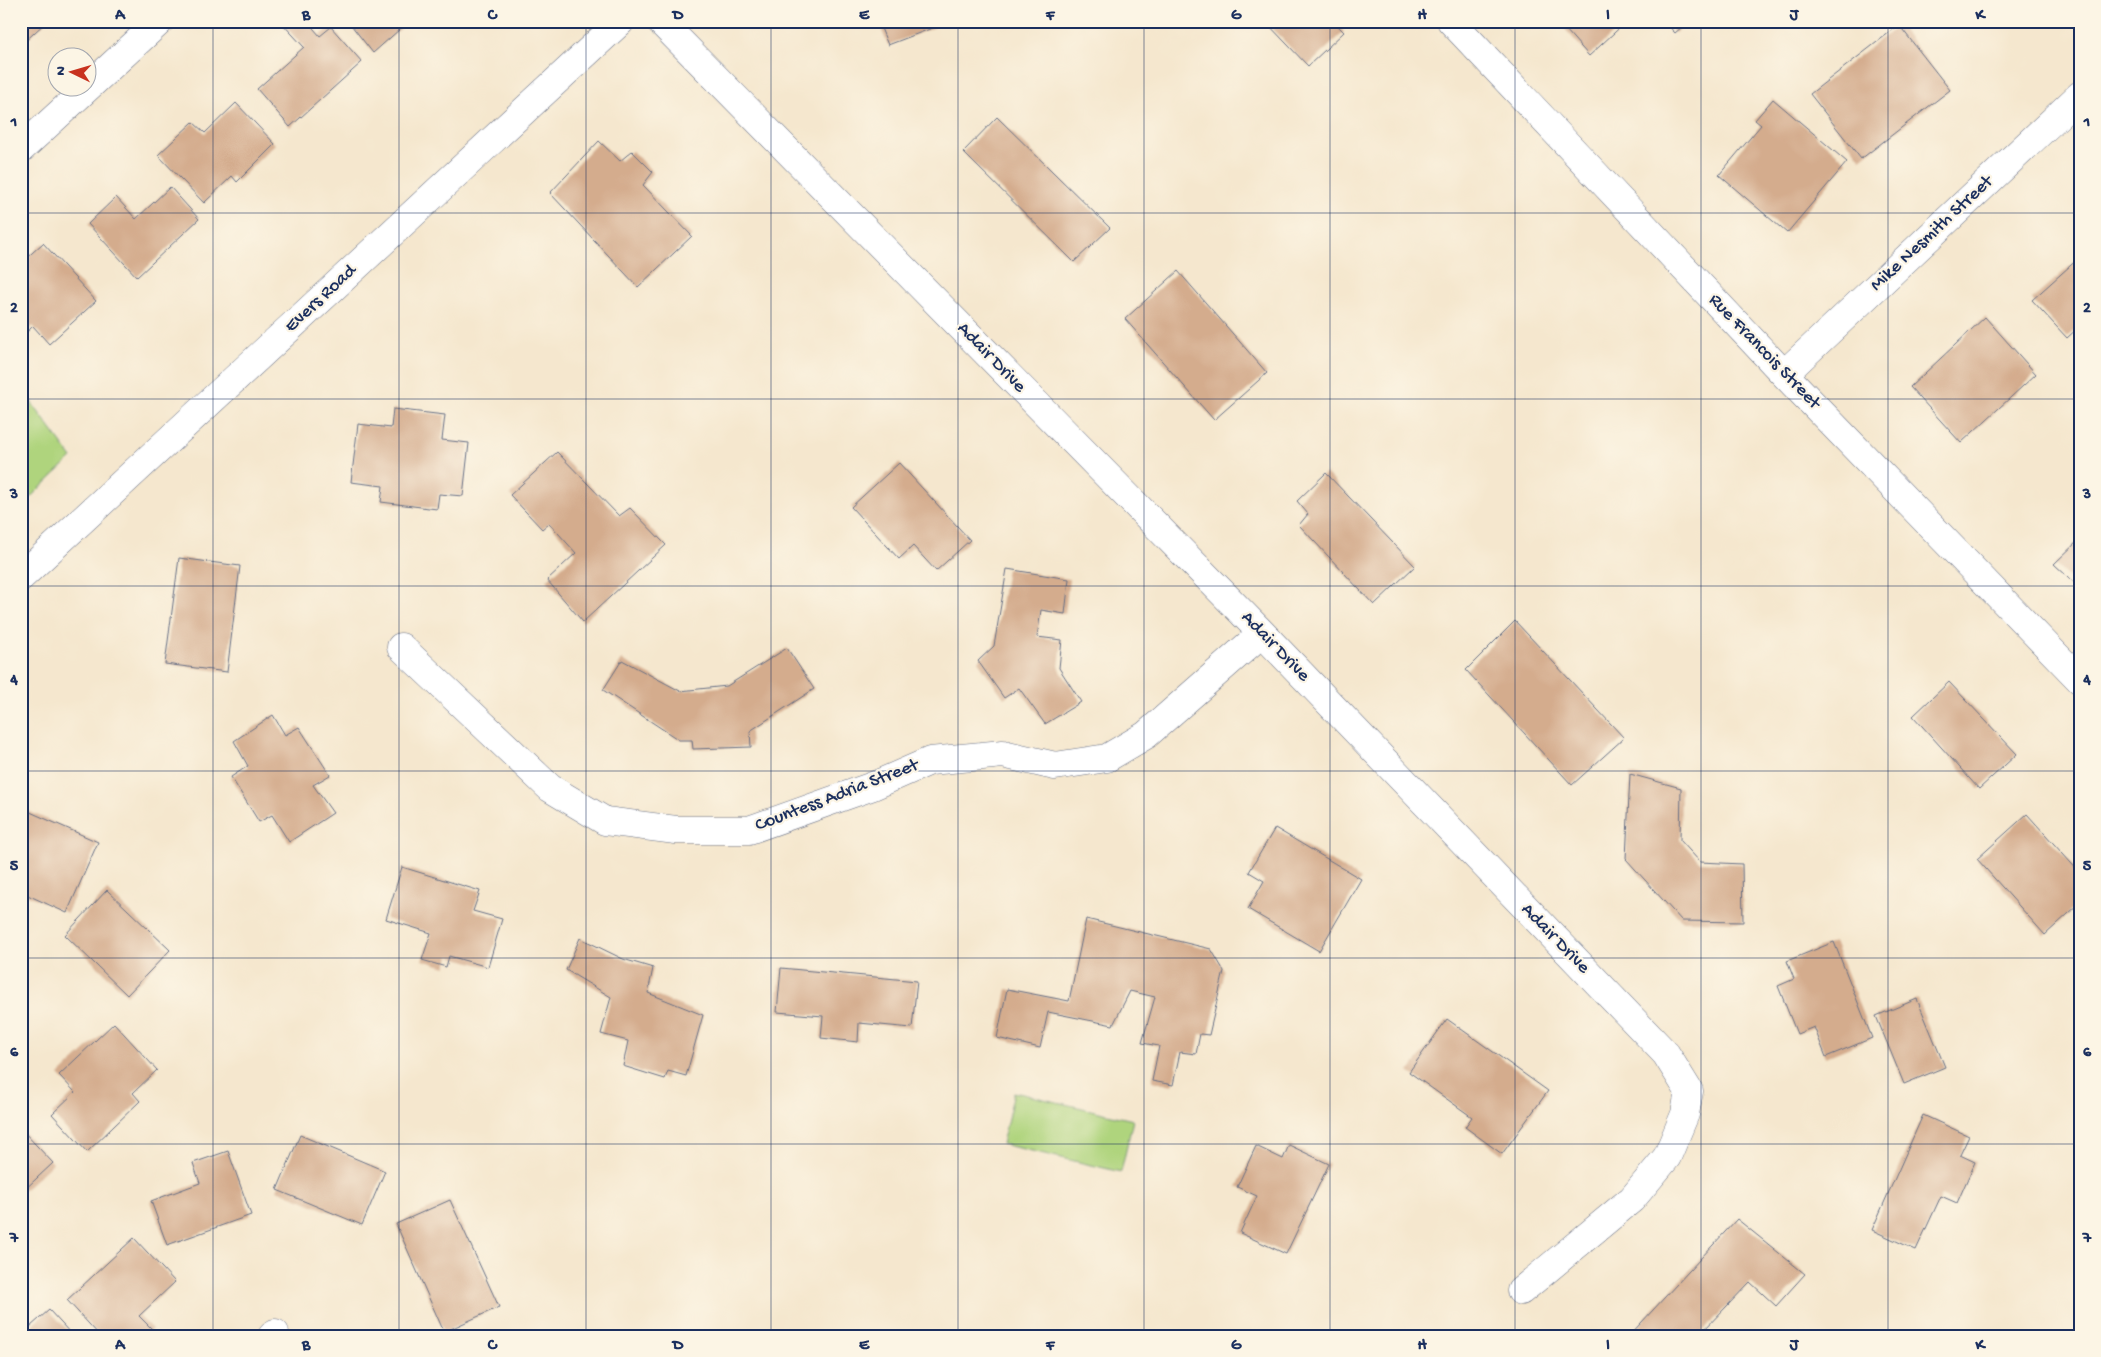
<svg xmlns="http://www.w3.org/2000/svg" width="2101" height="1357" viewBox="0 0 2101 1357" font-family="'Gochi Hand',sans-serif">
	<rect width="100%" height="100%" fill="#fcf5e5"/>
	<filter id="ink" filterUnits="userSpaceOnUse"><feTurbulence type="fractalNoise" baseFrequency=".02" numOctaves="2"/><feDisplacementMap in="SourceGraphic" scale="10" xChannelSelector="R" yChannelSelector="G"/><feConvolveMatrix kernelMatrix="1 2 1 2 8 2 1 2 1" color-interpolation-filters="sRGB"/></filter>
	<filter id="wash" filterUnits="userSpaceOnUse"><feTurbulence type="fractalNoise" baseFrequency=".0096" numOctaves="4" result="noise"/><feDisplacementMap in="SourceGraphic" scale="20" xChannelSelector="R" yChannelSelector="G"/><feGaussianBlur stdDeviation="1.12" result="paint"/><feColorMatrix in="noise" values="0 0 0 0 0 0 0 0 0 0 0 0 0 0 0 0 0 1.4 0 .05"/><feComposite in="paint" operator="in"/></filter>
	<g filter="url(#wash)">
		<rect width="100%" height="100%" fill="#f5e7ce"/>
		<path fill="#afd47d" stroke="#65826e" d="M 21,388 L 72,458 L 21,506 Z
			M 1014,1092 L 1133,1120 L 1121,1172 L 1002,1144 Z"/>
		<g id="blocks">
			<path fill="#d4ac8d" d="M 21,21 L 47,21 L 21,45 Z
				M 280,21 L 307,21 L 320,36 L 331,27 L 362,62 L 290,127 L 257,89 L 304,47 Z
				M 348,21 L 409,21 L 373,53 Z
				M 878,21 L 932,21 L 935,27 L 888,45 Z
				M 1265,21 L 1333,21 L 1344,32 L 1308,66 Z
				M 1558,21 L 1627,21 L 1589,56 Z
				M 1664,21 L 1689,21 L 1675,33 Z
				M 1899,25 L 1950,90 L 1861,159 L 1810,94 Z
				M 1773,99 L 1847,162 L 1787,233 L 1719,175 L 1761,125 L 1755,120 Z
				M 236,103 L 275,144 L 237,182 L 232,176 L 204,203 L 158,155 L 193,122 L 205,133 Z
				M 997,117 L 1110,228 L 1074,262 L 963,152 Z
				M 599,141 L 620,161 L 632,151 L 653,172 L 643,185 L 692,236 L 638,287 L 550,193 Z
				M 170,187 L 199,219 L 137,277 L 88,224 L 116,197 L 136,219 Z
				M 43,243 L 96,301 L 49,344 L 33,326 L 21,338 L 21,263 Z
				M 2080,257 L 2080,326 L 2067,338 L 2032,300 Z
				M 1178,271 L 1267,373 L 1214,420 L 1125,319 Z
				M 1985,317 L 2036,374 L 1961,443 L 1910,387 Z
				M 393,409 L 445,415 L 442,440 L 469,443 L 463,496 L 439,494 L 437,509 L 381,502 L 383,486 L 351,482 L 358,424 L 391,428 Z
				M 557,452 L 619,516 L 630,508 L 666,545 L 583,622 L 547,580 L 576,553 L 549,523 L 542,529 L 510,495 Z
				M 899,463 L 970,540 L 936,571 L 913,546 L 899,559 L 851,507 Z
				M 1326,473 L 1415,566 L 1374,605 L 1299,525 L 1308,514 L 1297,501 Z
				M 2080,539 L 2080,588 L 2054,564 Z
				M 179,558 L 240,566 L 227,672 L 165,664 Z
				M 1007,569 L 1069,579 L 1065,614 L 1041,610 L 1037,637 L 1062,640 L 1059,668 L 1081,702 L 1045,724 L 1019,688 L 1004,698 L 978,661 L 994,646 Z
				M 1515,621 L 1624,738 L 1572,785 L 1466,670 Z
				M 787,648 L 814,689 L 750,731 L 751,747 L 693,749 L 692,740 L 679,740 L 603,690 L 622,660 L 680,691 L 727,686 Z
				M 1949,682 L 2017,754 L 1979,789 L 1913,716 Z
				M 273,715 L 285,735 L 299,727 L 330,775 L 313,785 L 333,813 L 289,842 L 272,815 L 259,822 L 231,777 L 248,766 L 234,741 Z
				M 1630,774 L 1681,788 L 1680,840 L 1700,862 L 1742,864 L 1743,922 L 1682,921 L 1626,859 Z
				M 21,808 L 98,842 L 67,913 L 21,892 Z
				M 2027,814 L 2080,873 L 2080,903 L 2045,935 L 1977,859 Z
				M 1275,828 L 1361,879 L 1319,951 L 1248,909 L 1264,881 L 1249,872 Z
				M 402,867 L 480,891 L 473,911 L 502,919 L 488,967 L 449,956 L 446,967 L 422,960 L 431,933 L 386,919 Z
				M 107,890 L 170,950 L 127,995 L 65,935 Z
				M 1086,919 L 1211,949 L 1224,971 L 1209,1035 L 1200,1034 L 1196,1054 L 1180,1052 L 1173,1085 L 1152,1081 L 1159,1046 L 1142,1043 L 1155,997 L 1130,991 L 1113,1025 L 1048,1012 L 1040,1048 L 997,1038 L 1007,989 L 1069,1001 Z
				M 580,938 L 623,959 L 653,968 L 648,993 L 703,1015 L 686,1076 L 668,1071 L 665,1079 L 623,1066 L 628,1041 L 601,1034 L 611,997 L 566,970 Z
				M 1834,942 L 1872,1038 L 1826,1057 L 1814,1027 L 1797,1034 L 1778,986 L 1794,979 L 1787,961 Z
				M 781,968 L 917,981 L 912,1028 L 859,1023 L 858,1042 L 821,1038 L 823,1016 L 777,1012 Z
				M 1917,999 L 1945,1067 L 1904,1084 L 1876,1016 Z
				M 1447,1019 L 1548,1091 L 1502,1154 L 1465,1127 L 1472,1117 L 1409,1072 Z
				M 114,1023 L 157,1070 L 133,1093 L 140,1101 L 87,1152 L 52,1114 L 75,1092 L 59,1075 Z
				M 1923,1115 L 1969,1136 L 1960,1155 L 1975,1162 L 1957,1203 L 1941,1196 L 1916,1250 L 1872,1230 Z
				M 21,1129 L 53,1163 L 21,1193 Z
				M 300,1135 L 385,1171 L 362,1225 L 277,1190 Z
				M 1289,1145 L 1329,1164 L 1286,1254 L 1240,1233 L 1257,1196 L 1237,1187 L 1256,1146 L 1283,1159 Z
				M 228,1151 L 251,1215 L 167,1245 L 151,1201 L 200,1183 L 193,1163 Z
				M 450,1200 L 499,1307 L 444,1332 L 396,1224 Z
				M 1737,1219 L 1805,1274 L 1776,1306 L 1750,1282 L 1703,1331 L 1707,1336 L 1629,1336 Z
				M 134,1238 L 175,1282 L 139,1316 L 152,1329 L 145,1336 L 100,1336 L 67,1300 Z
				M 49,1310 L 73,1336 L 21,1336 L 21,1335 Z"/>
		</g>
	</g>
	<g filter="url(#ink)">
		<use href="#blocks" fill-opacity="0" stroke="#676f85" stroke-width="1"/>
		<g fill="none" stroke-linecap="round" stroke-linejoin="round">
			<defs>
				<path id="street" d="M 660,21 L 1262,633 L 1666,1054 L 1689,1091 L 1685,1114 L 1667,1157 L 1632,1199 L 1521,1291
					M 1451,21 L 1784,374 L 2080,680
					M 21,149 L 160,21
					M 1784,374 L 2080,95
					M 401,647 L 550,788 L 605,821 L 676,830 L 749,830 L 873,786 L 930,761 L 1003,754 L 1055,766 L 1107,758 L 1146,735 L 1262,633
					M 272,1336 L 275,1333"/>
				<path id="secondary" d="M 21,577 L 621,21"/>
			</defs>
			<use href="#street" stroke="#676f85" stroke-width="29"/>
			<use href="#secondary" stroke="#676f85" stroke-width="29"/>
			<use href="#street" stroke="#fff" stroke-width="28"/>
			<use href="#secondary" stroke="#fff" stroke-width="28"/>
		</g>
	</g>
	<path fill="none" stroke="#1b2f5e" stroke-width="1" stroke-opacity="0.55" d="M 213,21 L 213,1336M 399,21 L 399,1336M 586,21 L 586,1336M 771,21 L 771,1336M 958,21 L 958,1336M 1144,21 L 1144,1336M 1330,21 L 1330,1336M 1515,21 L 1515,1336M 1701,21 L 1701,1336M 1888,21 L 1888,1336M 21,213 L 2080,213M 21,399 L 2080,399M 21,586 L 2080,586M 21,771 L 2080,771M 21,958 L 2080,958M 21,1144 L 2080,1144"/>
	<g text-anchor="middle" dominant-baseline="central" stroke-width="4.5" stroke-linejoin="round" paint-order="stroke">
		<g font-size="19" fill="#1b2f5e" stroke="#fcf5e5">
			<text transform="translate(1932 234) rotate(-43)">Mike Nesmith Street</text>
			<text transform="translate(321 299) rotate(-43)">Evers Road</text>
			<text transform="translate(1764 352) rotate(46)">Rue Francois Street</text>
			<text transform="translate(991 358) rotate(46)">Adair Drive</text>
			<text transform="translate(1275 647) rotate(46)">Adair Drive</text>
			<text transform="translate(837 796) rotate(-21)">Countess Adria Street</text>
			<text transform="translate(1555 939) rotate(46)">Adair Drive</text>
		</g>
	</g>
	<rect width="2101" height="1357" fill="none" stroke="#fcf5e5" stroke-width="55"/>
	<g transform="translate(72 72) rotate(275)"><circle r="24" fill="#fcf5e5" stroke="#a2a6af"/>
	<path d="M0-4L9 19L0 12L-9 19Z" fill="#c8321e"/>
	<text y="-8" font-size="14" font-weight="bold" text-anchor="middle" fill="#1b2f5e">N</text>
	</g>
	<rect x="28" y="28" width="2046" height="1302" fill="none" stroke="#1b2f5e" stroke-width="2"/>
	<g font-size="16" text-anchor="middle" font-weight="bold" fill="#1b2f5e">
		<text x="120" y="19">A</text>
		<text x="306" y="19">B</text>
		<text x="492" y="19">C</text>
		<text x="678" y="19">D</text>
		<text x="864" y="19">E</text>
		<text x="1050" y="19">F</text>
		<text x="1236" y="19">G</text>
		<text x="1422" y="19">H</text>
		<text x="1608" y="19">I</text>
		<text x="1794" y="19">J</text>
		<text x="1980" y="19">K</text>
		<text x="14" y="126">1</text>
		<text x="2087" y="126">1</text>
		<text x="14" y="312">2</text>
		<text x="2087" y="312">2</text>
		<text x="14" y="498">3</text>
		<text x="2087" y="498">3</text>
		<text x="14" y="684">4</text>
		<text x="2087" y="684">4</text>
		<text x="14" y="870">5</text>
		<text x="2087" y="870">5</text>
		<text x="14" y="1056">6</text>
		<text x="2087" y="1056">6</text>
		<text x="14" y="1242">7</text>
		<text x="2087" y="1242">7</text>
		<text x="120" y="1349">A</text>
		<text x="306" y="1349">B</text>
		<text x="492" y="1349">C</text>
		<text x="678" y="1349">D</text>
		<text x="864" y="1349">E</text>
		<text x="1050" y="1349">F</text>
		<text x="1236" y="1349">G</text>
		<text x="1422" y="1349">H</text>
		<text x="1608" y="1349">I</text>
		<text x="1794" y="1349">J</text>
		<text x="1980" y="1349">K</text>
	</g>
</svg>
